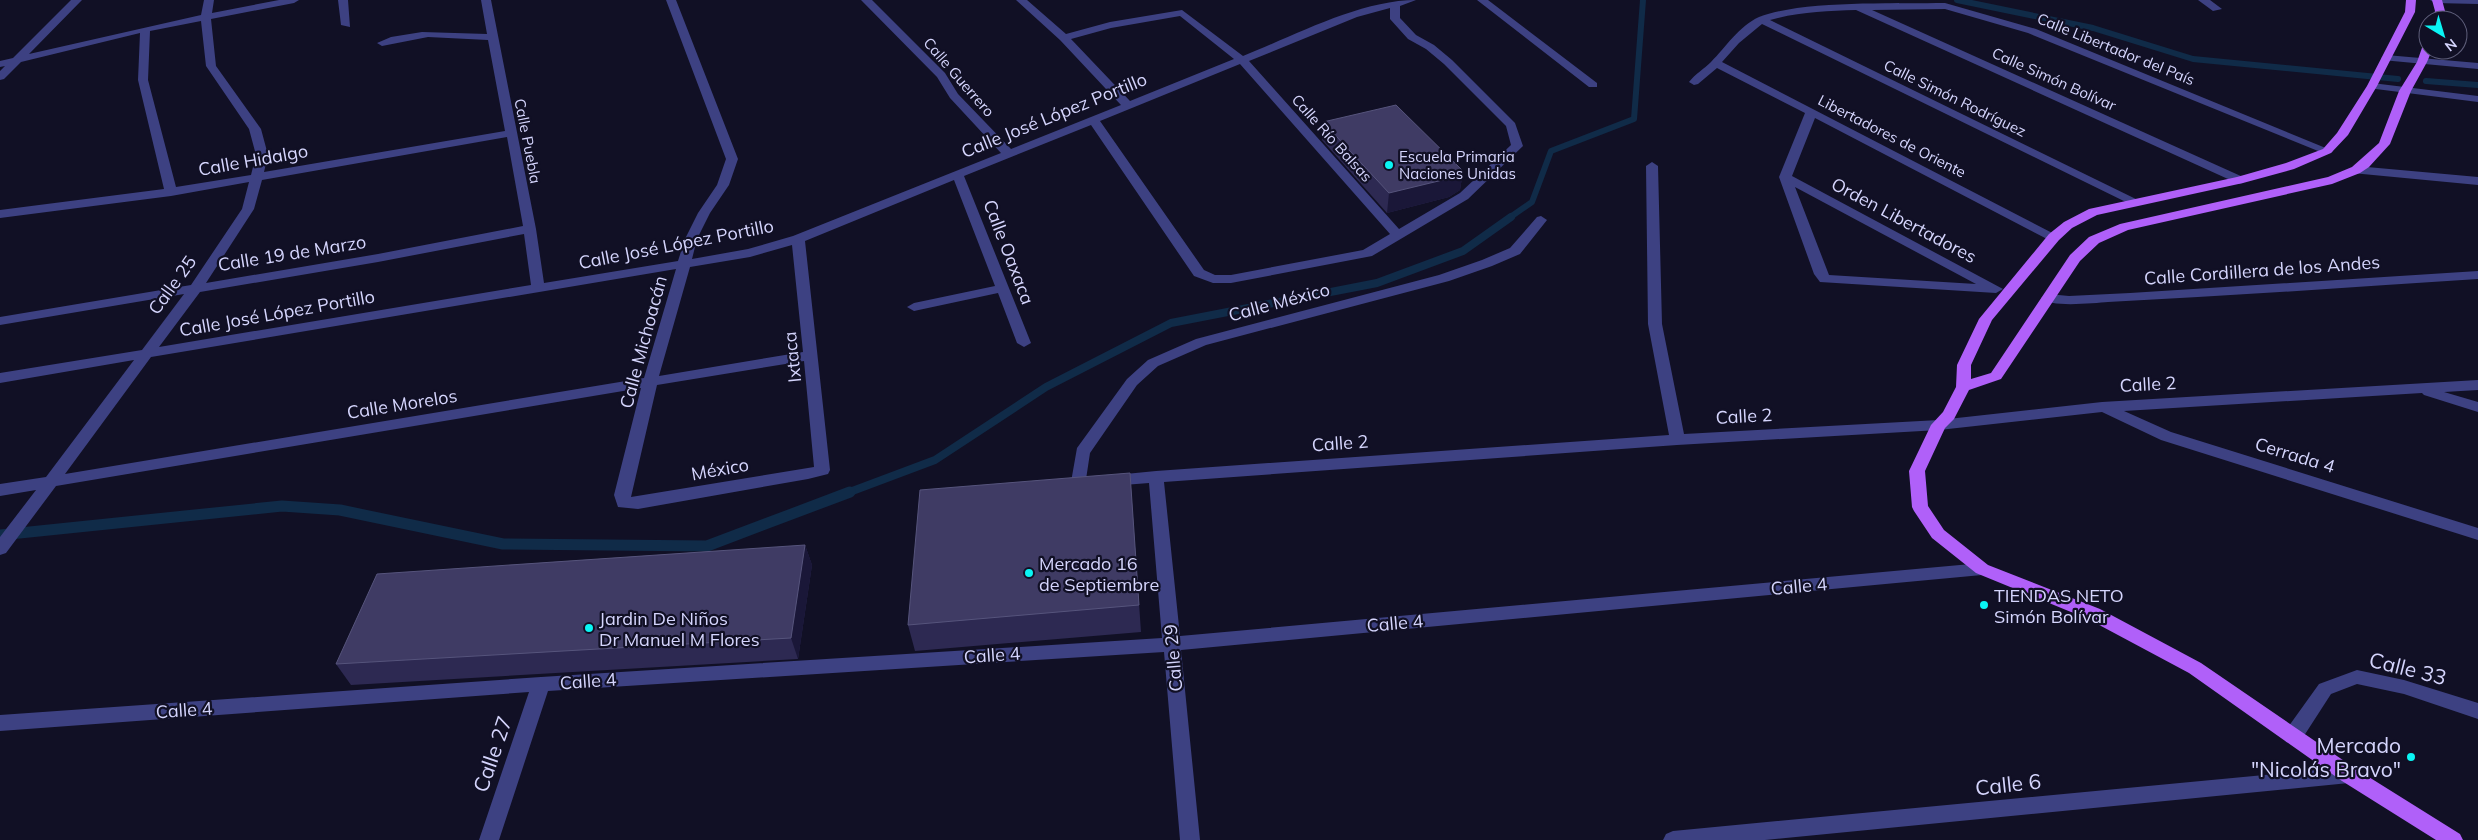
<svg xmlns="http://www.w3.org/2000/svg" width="2478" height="840" viewBox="0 0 2478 840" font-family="Mulish,sans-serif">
	<rect width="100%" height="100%" fill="#111025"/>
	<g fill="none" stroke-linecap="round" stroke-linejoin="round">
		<path stroke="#102b48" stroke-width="6" d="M 1957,0 L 2093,28 L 2193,59 L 2398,79
			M 2426,81 L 2478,85
			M 1509,218 L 1532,202 L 1551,151 L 1634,119 L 1643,0"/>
		<path stroke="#102b48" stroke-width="8" d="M 847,493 L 935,460 L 1046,387 L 1171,323 L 1377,283 L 1463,251 L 1511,217"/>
		<path stroke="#102b48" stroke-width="11" d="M 0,535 L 282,506 L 340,510 L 503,544 L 707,546 L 850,492"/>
		<path fill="#3d4182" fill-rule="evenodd" d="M 71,0 L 82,0 L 29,54 L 201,15 L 204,0 L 214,0 L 212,13 L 279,0 L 299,0 L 294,3 L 211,19 L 216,66 L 261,129 L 268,155 L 264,172 L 505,131 L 488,40 L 428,37 L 382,46 L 377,43 L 391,37 L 422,32 L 487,34 L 481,0 L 491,0 L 536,229 L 544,283 L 678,261 L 685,239 L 698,213 L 717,185 L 726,159 L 666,0 L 676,0 L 738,159 L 729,185 L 710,213 L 697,239 L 692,259 L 748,249 L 793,236 L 1001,153 L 950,98 L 937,77 L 861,0 L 872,0 L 945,73 L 958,94 L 1011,149 L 1121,105 L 1060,40 L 1016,0 L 1027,0 L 1066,34 L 1110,22 L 1182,10 L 1243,56 C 1296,35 1360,0 1416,0 L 1400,6 L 1400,18 L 1416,35 L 1434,45 L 1452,60 L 1515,123 L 1523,146 L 1468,199 L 1372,256 L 1231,283 L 1213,283 L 1194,276 L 1091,125 L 964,176 L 1031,343 L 1024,347 L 1017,343 L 998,293 L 914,311 L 907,307 L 914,303 L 995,286 L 954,180 L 805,241 L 830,470 L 828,474 L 808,479 L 638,509 L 618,507 L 614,495 L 641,388 L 56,486 L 6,553 L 0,555 L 0,537 L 36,490 L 0,496 L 0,484 L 46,477 L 134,360 L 0,383 L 0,373 L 142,350 L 184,294 L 0,325 L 0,317 L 191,285 L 242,209 L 249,182 L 171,196 L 0,218 L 0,210 L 164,189 L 138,80 L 140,33 L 21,62 L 4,79 L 0,80 L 0,71 L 5,66 L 0,67 L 0,61 L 13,58 ZM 1390,8 L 1390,19 L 1408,39 L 1426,49 L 1444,64 L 1506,126 L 1511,145 L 1460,193 L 1399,229 L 1249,61 L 1357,17 ZM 1180,16 L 1234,59 L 1130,101 L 1071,39 L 1111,28 ZM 201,21 L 206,66 L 249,129 L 256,155 L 251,175 L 176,187 L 148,80 L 150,31 ZM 1240,64 L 1390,234 L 1363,250 L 1231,275 L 1215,275 L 1204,270 L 1100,121 ZM 507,137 L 523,226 L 378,254 L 206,283 L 254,209 L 262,180 ZM 524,234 L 531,285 L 159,347 L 200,292 L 378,262 ZM 792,245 L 803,352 L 659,376 L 690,267 L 750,257 ZM 676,269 L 644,378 L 65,474 L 151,357 ZM 804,361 L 814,467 L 631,497 L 657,385 Z
			M 338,0 L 348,0 L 350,27 L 341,25 Z
			M 1477,0 L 1488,0 L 1597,83 L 1597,87 L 1589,87 Z
			M 2198,0 L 2210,0 L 2222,9 L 2213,11 Z
			M 2430,0 L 2478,0 L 2478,4 L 2435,3 Z
			M 1945,3 L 2036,29 L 2333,151 L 2331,153 L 2323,153 L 2028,33 L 1945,9 L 1872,10 L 2243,177 L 2245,180 L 2243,183 L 2239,184 L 1856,10 C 1827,11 1798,12 1770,20 L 2142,202 L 2140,205 L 2132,205 L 1762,24 L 1739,43 L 1722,62 L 2060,237 L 2054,241 L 2049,240 L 1815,118 L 1792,176 L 2003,289 L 1996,293 L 1820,282 L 1814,274 L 1779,177 L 1805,113 L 1717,68 L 1698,84 L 1694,85 L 1689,82 C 1695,74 1704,69 1711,62 C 1726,47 1739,26 1759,17 C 1803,0 1894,4 1945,3 ZM 1795,187 L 1976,284 L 1829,275 Z
			M 2386,55 L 2478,63 L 2478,69 L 2382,60 L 2381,58 Z
			M 2372,83 L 2478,96 L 2478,102 L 2368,88 L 2367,86 Z
			M 1652,162 L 1658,166 L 1662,324 L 1684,434 L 1939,420 L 2102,402 L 2478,380 L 2478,390 L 2444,392 L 2478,402 L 2478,412 L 2424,395 L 2422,393 L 2124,411 L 2171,432 L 2478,528 L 2478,540 L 2161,440 L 2102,412 L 1939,430 L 1677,445 L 1164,482 L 1180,636 L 1982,563 L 1988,565 L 1990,569 L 1988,573 L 1982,575 L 1181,650 L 1200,840 L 1180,840 L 1164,652 L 548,691 L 499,840 L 479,840 L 529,692 L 0,731 L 0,715 L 541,677 L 1162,638 L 1149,483 L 1111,486 L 1105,484 L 1103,480 L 1105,476 L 1156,471 L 1669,435 L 1648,324 L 1646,166 Z
			M 2356,166 L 2478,177 L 2478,185 L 2352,173 L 2350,170 Z
			M 1541,216 L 1547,220 L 1520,254 L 1492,266 L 1449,281 L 1206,345 L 1158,366 L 1137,385 L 1090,453 L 1085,486 L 1073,486 L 1071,482 L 1077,448 L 1127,379 L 1148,360 L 1196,339 L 1439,275 L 1482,260 L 1510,248 L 1537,217 Z
			M 2478,271 L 2478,279 C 2355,287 2231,296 2108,302 C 2094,303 2049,308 2041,298 L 2048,294 L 2069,296 L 2130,293 Z
			M 2357,670 L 2404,680 L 2478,703 L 2478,719 L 2404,694 L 2357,684 L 2331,694 L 2300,742 L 2293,744 L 2286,742 L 2284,736 L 2286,730 L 2319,684 Z
			M 2349,767 L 2356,769 L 2359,775 L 2356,781 L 2349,783 L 1765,840 L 1663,840 L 1666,834 L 1673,831 Z"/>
		<path fill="#b060f9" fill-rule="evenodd" d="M 2406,0 L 2416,0 L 2415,12 L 2377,86 L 2348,135 L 2331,153 L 2294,169 L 2243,183 L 2097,215 L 2072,228 L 2059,240 L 1992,320 L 1971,365 L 1971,379 L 1991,373 L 2070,255 L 2089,237 L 2120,224 L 2328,177 L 2352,167 L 2379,143 L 2399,91 L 2417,62 L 2423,45 L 2428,42 L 2428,50 L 2432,50 L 2427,62 L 2411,91 L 2390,144 L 2369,167 L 2360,173 L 2332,184 L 2128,230 L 2099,243 L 2080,261 L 2001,379 L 1969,390 L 1954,419 L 1945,428 L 1925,471 L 1928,506 L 1944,530 L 1988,565 L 2100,609 L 2201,663 L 2356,769 L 2460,834 L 2463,840 L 2436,840 L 2342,781 L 2189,673 L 2088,619 L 1976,573 L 1932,538 L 1914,511 L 1912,507 L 1909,471 L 1931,425 L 1943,412 L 1956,387 L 1957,365 L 1979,319 L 2049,234 L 2064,222 L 2089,209 L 2237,177 L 2286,163 L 2323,149 L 2337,133 L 2367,86 L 2405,12 Z
			M 2432,0 L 2442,0 L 2445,11 L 2442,20 L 2432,20 L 2435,11 Z"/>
	</g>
	<path fill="#2d2952" d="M 1323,122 L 1463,171 L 1460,190 L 1449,197 L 1387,213 L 1322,140 Z
		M 1130,473 L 1141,632 L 915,651 L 908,625 Z
		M 805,545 L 812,565 L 798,659 L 351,685 L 336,664 Z"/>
	<path fill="#1a1738" d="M 1463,171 L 1460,190 L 1449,197 L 1387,213 L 1389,193 Z
		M 805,545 L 812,565 L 798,659 L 791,638 Z"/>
	<path fill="#3f3b64" stroke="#56547c" d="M 1396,105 L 1463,171 L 1451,178 L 1389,193 L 1323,122 Z
		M 1130,473 L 1139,605 L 908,625 L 920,490 Z
		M 805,545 L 791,638 L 336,664 L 377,574 Z"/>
	<g fill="#0af5f4" stroke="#111025" stroke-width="2">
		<circle cx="1389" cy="165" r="5"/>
		<circle cx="1029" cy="573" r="5"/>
		<circle cx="1984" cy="605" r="5"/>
		<circle cx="589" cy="628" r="5"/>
		<circle cx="2411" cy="757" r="5"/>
	</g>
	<g text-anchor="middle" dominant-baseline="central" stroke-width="4.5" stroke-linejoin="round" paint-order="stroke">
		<g font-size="15" fill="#d5d5fd" stroke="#111025">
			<text transform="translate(2116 49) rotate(22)">Calle Libertador del País</text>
			<text transform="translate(959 77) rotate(49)">Calle Guerrero</text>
			<text transform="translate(2054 79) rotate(24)">Calle Simón Bolívar</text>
			<text transform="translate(1955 98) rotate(26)">Calle Simón Rodríguez</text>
			<text transform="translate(1892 136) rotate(27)">Libertadores de Oriente</text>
			<text transform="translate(1332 138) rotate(48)">Calle Río Balsas</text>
			<text transform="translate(528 141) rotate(79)">Calle Puebla</text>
		</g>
		<g font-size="15" fill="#d5d5fd" stroke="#111025" text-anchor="start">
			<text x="1399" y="156">Escuela Primaria<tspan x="1399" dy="17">Naciones Unidas</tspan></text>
		</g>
		<g font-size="18" fill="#d5d5fd" stroke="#111025">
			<text transform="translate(1054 115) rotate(-22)">Calle José López Portillo</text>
			<text transform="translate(253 160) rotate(-10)">Calle Hidalgo</text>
			<text transform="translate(1904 220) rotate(28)">Orden Libertadores</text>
			<text transform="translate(676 244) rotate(-11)">Calle José López Portillo</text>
			<text transform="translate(1009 252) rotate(69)">Calle Oaxaca</text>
			<text transform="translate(292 253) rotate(-9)">Calle 19 de Marzo</text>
			<text transform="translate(2262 270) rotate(-4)">Calle Cordillera de los Andes</text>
			<text transform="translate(172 285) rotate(-54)">Calle 25</text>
			<text transform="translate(1279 302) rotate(-15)">Calle México</text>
			<text transform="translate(277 313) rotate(-10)">Calle José López Portillo</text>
			<text transform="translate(643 342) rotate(-75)">Calle Michoacán</text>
			<text transform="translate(792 357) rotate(-96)">Ixtaca</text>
			<text transform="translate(2148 384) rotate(-3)">Calle 2</text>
			<text transform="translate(402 404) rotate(-9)">Calle Morelos</text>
			<text transform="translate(1744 416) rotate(-3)">Calle 2</text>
			<text transform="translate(1340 443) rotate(-4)">Calle 2</text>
			<text transform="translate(2295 455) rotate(17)">Cerrada 4</text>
			<text transform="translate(720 469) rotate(-10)">México</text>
			<text transform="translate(1799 586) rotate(-5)">Calle 4</text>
			<text transform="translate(1395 623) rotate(-5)">Calle 4</text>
			<text transform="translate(992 655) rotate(-4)">Calle 4</text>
			<text transform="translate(1173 658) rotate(-95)">Calle 29</text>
			<text transform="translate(588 681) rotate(-4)">Calle 4</text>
			<text transform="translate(184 710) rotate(-4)">Calle 4</text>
		</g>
		<g font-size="18" fill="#d5d5fd" stroke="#111025" text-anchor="start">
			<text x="1039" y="563">Mercado 16<tspan x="1039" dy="21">de Septiembre</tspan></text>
			<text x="1994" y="595">TIENDAS NETO<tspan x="1994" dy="21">Simón Bolívar</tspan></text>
			<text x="599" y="618">Jardin De Niños<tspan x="599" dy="21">Dr Manuel M Flores</tspan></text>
		</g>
		<g font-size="21" fill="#d5d5fd" stroke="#111025">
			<text transform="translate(2408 668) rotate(14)">Calle 33</text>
			<text transform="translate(492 754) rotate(-71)">Calle 27</text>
			<text transform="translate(2008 784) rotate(-6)">Calle 6</text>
		</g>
		<g font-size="21" fill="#d5d5fd" stroke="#111025" text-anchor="end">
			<text x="2401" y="745">Mercado<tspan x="2401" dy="24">"Nicolás Bravo"</tspan></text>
		</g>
	</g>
	<g transform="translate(2443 35) rotate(142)"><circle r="24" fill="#111025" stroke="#5f5f7b"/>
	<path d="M0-4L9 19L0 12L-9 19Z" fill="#0af5f4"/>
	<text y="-8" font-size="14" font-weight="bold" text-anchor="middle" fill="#d5d5fd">N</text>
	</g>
</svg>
